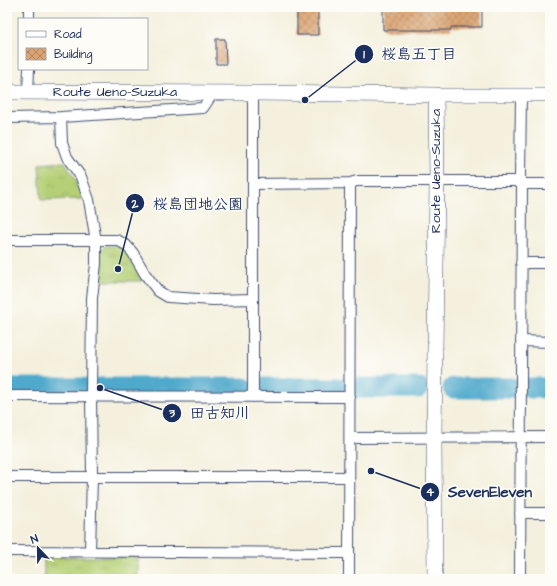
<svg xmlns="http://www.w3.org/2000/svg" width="557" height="586" viewBox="0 0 557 586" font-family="'Architects Daughter','Klee One',sans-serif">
	<defs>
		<pattern id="grass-tufts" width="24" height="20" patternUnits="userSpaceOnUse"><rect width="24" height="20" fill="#b4cf75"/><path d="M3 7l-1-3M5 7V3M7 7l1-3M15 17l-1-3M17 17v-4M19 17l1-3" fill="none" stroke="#9ab268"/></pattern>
		<pattern id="building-cross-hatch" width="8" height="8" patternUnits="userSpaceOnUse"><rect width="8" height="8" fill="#dba36f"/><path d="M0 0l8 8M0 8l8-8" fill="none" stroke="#b1855e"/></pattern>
	</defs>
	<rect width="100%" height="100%" fill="#fdfcf7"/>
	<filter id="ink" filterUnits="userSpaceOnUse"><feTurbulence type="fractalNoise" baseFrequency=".025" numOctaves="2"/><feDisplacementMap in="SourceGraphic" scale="8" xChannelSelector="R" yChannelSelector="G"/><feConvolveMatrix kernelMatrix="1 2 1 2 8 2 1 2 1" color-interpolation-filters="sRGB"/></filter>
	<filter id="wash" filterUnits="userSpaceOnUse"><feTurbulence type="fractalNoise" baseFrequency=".012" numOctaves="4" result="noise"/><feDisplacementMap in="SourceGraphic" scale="16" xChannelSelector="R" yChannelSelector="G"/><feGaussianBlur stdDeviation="0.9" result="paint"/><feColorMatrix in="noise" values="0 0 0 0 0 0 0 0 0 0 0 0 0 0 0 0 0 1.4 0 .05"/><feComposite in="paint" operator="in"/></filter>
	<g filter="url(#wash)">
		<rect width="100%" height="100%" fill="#f4f0dd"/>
		<path fill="url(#grass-tufts)" stroke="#687f6a" d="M 65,162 C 71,173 81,186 82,199 L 41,200 L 39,164 Z
			M 105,246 L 117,246 L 126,251 L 143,281 L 100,281 L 100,252 Z
			M 44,557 L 138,557 L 138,579 L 44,579 Z"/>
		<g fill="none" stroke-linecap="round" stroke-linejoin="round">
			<path stroke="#4fa9cc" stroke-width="21" d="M 7,388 L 82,388
				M 100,388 L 244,388
				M 263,388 L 340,388
				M 359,388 L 418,388
				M 453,388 L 511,388
				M 530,388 L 550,388"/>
		</g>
		<g id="blocks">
			<path fill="url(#building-cross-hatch)" d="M 383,7 L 482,7 L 482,27 L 451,27 L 451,30 L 383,30 Z
				M 297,8 L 318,9 L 318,35 L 297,35 Z
				M 216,39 L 225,39 L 226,64 L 216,64 Z"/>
		</g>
	</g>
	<g filter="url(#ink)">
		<use href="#blocks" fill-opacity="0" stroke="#3c4c71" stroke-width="1"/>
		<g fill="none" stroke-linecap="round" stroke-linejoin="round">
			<defs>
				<path id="minor" d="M 29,19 L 29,7
					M 28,92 L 29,69
					M 61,117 L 62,143 L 67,157 L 81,177 L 89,200 L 96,241 L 96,264 L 92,298 L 91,396 L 92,477 L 90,551
					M 7,118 L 61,117 L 203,108 L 213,93
					M 253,184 L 350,183 L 357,181 L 515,181 L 522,184 L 550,184
					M 7,240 L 117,240 L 126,245 L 133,253 L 145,274 L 158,291 L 168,297 L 213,300 L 253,299 L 253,93
					M 521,263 L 550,263
					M 253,299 L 253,397
					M 521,341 L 550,342
					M 7,396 L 350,397
					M 350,438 L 550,437
					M 7,477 L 349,477
					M 520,513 L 550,513
					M 7,551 L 349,553
					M 349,579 L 350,183
					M 520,579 L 522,184 L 520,177 L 521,95"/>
				<path id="tertiary" d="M 436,95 L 550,95"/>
				<path id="secondary" d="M 7,92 L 253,93 L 436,95 L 437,181 L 434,438 L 435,579"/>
			</defs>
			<use href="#minor" stroke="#3c4c71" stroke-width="12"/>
			<use href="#tertiary" stroke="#3c4c71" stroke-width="14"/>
			<use href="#secondary" stroke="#3c4c71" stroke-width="16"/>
			<use href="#minor" stroke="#fff" stroke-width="10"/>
			<use href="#tertiary" stroke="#fff" stroke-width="13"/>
			<use href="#secondary" stroke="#fff" stroke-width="15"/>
		</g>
	</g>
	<g text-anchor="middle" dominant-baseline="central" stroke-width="3.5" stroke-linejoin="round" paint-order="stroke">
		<g font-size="14" fill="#1b2f5e" stroke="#fdfcf7">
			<text x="115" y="92">Route Ueno-Suzuka</text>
			<text transform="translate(436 171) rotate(-90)">Route Ueno-Suzuka</text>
		</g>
	</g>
	<path fill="none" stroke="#1b2f5e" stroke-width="1.5" d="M305 100L364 54M118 269L135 203M100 388L172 413M371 471L430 492"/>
	<g fill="#1b2f5e" stroke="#fdfcf7" stroke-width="1.5">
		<circle cx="305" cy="100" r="4"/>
		<circle cx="118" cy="269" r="4"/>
		<circle cx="100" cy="388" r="4"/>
		<circle cx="371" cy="471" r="4"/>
		<circle cx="364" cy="54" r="10"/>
		<circle cx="135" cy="203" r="10"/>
		<circle cx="172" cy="413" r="10"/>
		<circle cx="430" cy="492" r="10"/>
	</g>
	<g font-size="12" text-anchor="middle" font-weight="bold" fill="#fff">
		<text x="364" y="58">1</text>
		<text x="135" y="208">2</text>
		<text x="172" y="417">3</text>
		<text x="430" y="496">4</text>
	</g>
	<g font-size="15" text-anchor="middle" font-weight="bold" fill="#1b2f5e" stroke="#fdfcf7" stroke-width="3.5" stroke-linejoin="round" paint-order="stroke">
		<text x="419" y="59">桜島五丁目</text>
		<text x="198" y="209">桜島団地公園</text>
		<text x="220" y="418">田古知川</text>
		<text x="490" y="497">SevenEleven</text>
	</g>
	<rect width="557" height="586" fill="none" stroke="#fdfcf7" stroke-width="24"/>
	<rect x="18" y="18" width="130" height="52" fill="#fdfcf7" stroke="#a3aaba"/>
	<rect x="26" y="31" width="20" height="6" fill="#ffffff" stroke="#a3aaba"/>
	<text x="54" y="38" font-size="12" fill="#1b2f5e">Road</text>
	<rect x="26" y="48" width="20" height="12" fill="url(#building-cross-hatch)" stroke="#a3aaba"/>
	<text x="54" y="58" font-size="12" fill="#1b2f5e">Building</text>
	<g transform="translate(38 548) rotate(338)" stroke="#fdfcf7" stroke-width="3" paint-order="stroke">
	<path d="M0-3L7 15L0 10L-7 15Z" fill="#1b2f5e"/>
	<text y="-6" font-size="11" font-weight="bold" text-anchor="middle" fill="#1b2f5e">N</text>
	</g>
</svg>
